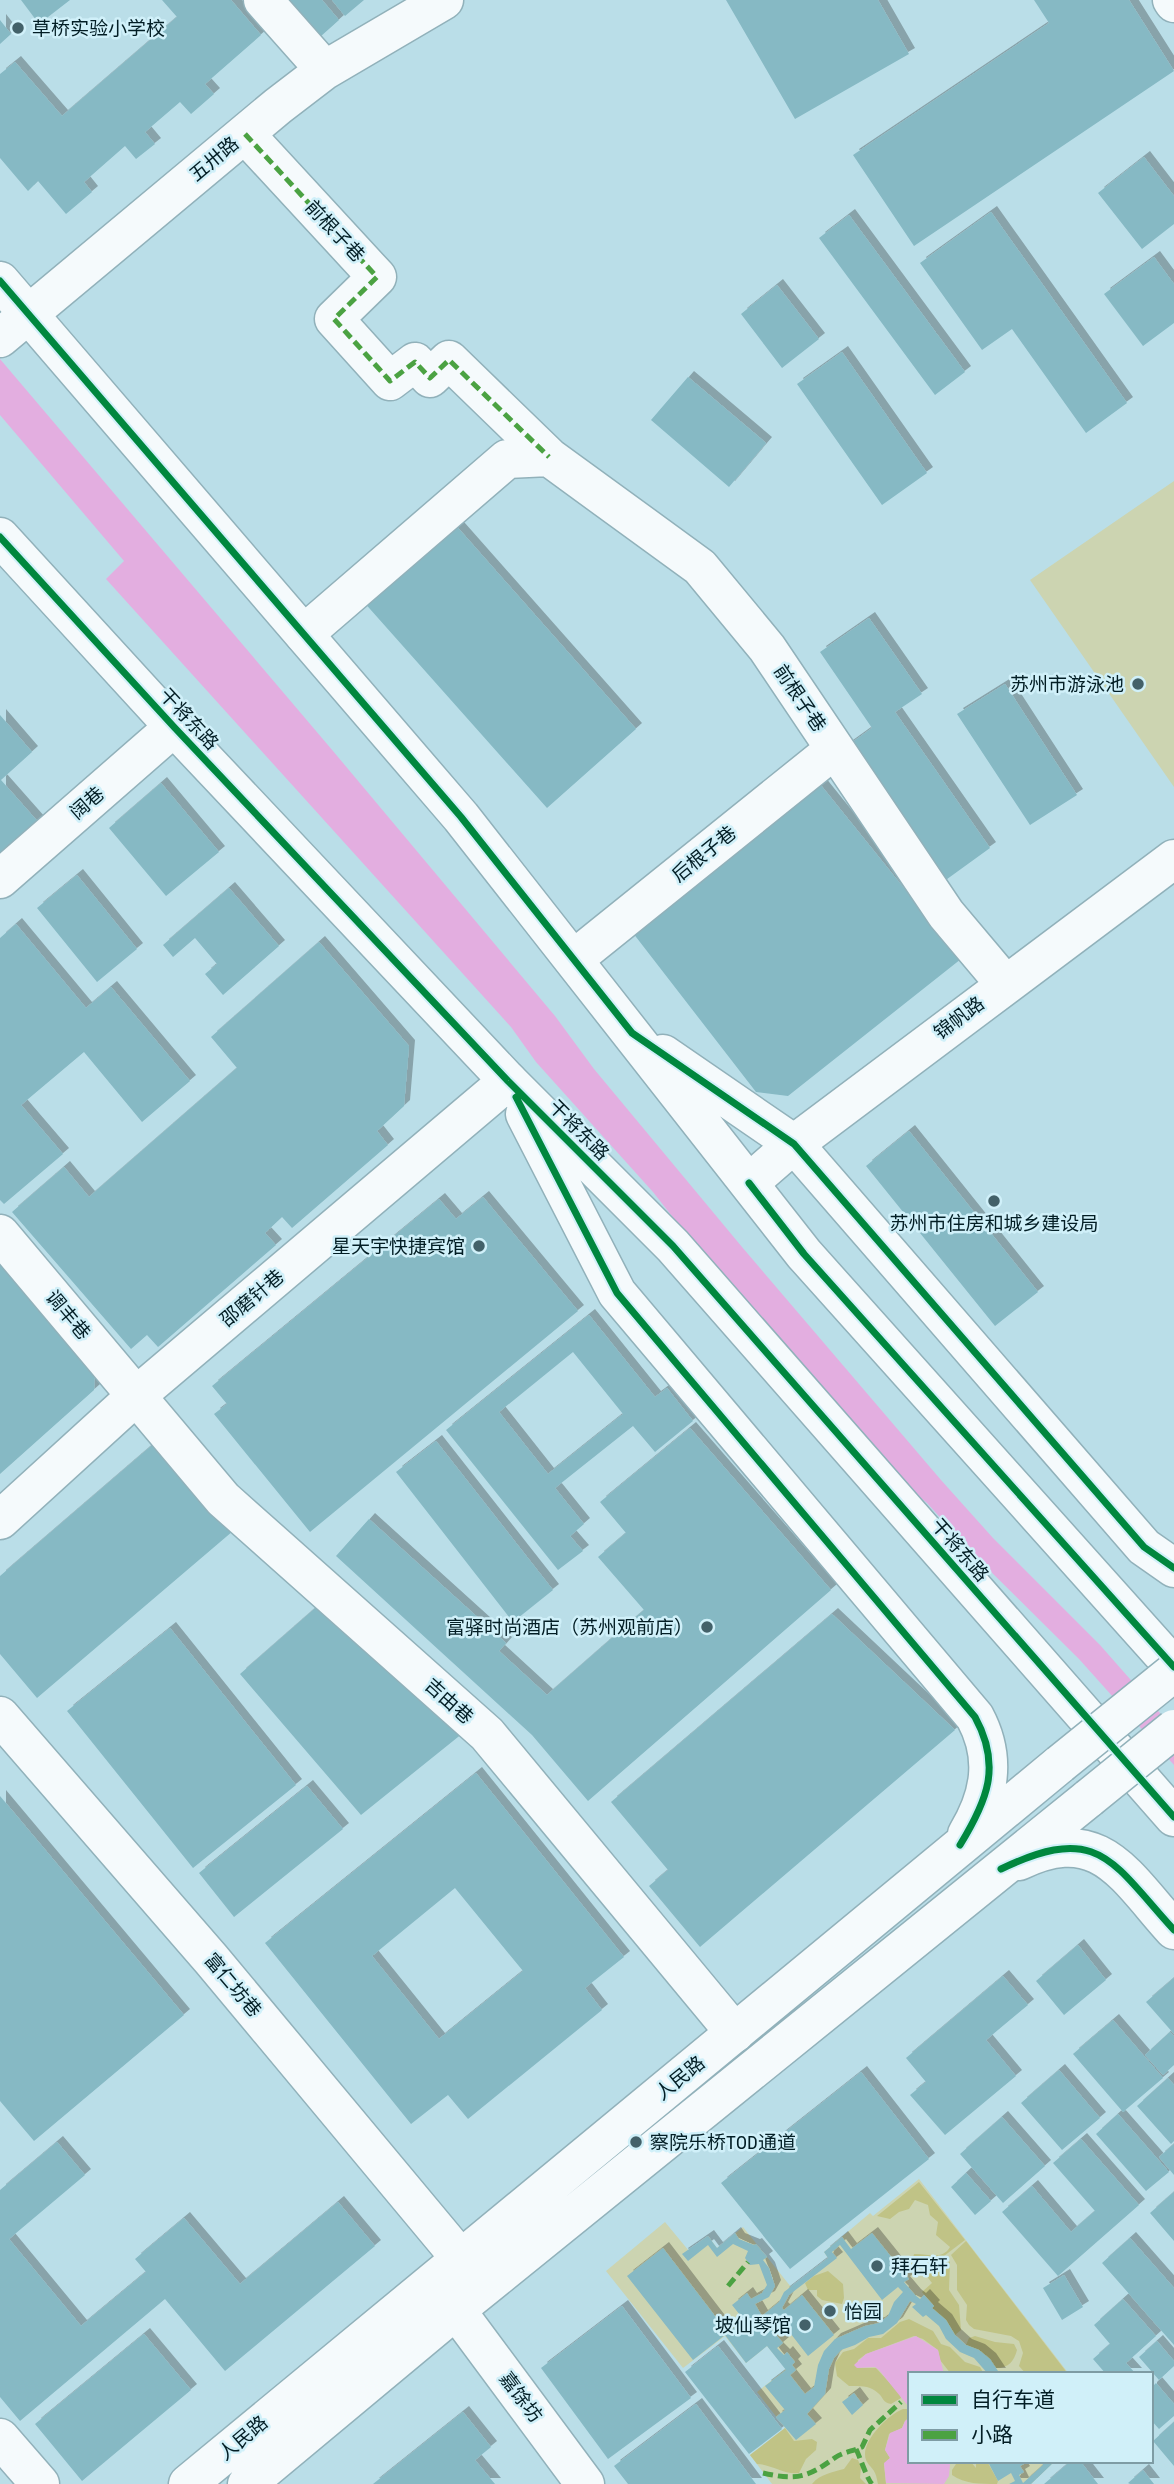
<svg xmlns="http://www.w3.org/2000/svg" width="1174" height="2484" viewBox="0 0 1174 2484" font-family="'Roboto Condensed','Noto Sans SC',sans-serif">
	<defs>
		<filter id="shadow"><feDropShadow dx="6" dy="-6" stdDeviation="0" flood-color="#0004"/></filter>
	</defs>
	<rect width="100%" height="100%" fill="#badee8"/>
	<path fill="#ccd4b1" d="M 1174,481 L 1174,787 L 1030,580 Z
		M 919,2179 L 1069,2374 L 910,2374 L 910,2461 L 1055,2461 L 1031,2484 L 772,2484 L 750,2455 L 785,2428 L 757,2392 L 786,2369 L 767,2346 L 746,2363 L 725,2336 L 683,2368 L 606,2271 L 665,2222 L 689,2251 L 708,2236 L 717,2248 L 743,2227 L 791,2287 L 828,2258 L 824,2252 L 870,2213 L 873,2216 Z"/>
	<path fill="#c0c386" d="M 919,2182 L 965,2240 L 923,2272 L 912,2261 L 914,2254 C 927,2253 942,2261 950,2247 L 936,2235 L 938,2222 L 930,2215 L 928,2205 L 915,2200 L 909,2209 L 899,2212 L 890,2219 L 877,2216 Z
		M 966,2241 L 1068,2374 L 1026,2374 L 1019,2366 L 1023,2353 L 1019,2341 L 1011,2336 L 974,2329 L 969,2325 L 966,2320 L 967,2305 L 957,2290 L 957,2265 L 951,2255 Z
		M 945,2259 L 950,2262 L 949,2290 L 959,2305 L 961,2330 L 955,2335 L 946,2320 L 932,2308 L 934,2306 L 922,2292 L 932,2283 L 925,2274 Z
		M 828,2271 L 843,2284 L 844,2298 L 842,2304 L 822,2300 L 817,2296 L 817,2290 L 808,2290 L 805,2283 L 814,2276 Z
		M 909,2319 L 933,2331 L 941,2344 L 950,2347 L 965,2362 L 980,2367 L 984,2374 L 951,2374 L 940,2360 L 938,2350 L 923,2339 L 914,2336 L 866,2354 L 858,2360 L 857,2368 L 876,2368 L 900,2394 L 901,2398 L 891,2404 C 882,2402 884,2398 878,2393 C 870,2385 858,2386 849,2386 L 837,2376 L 835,2363 L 843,2352 L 854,2349 L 868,2338 L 881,2338 L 900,2322 Z
		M 975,2336 L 995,2342 L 1014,2344 L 1017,2350 C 1014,2361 1009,2368 996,2368 L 979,2350 L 966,2345 L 969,2338 Z
		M 903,2409 L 909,2409 L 910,2417 L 905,2421 L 902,2428 L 889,2434 L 885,2450 L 890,2458 L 884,2464 L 886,2484 L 878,2484 C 877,2481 877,2477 875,2473 C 872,2466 865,2464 865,2454 C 865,2438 889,2414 903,2409 Z
		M 785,2428 L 794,2441 L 812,2439 L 817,2442 L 816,2450 L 806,2459 L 799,2473 C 784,2475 771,2464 757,2464 L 750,2455 Z
		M 852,2458 L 858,2460 L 861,2467 L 860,2478 L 866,2484 L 812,2484 C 820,2474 833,2472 844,2469 Z
		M 958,2461 L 970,2461 L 976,2468 L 976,2461 L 989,2461 L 988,2463 L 998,2481 L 997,2484 C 980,2484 965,2484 952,2475 L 952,2470 Z"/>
	<path fill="#e3aee0" d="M 0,359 L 333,751 L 555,1016 L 594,1069 L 742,1247 L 941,1480 L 993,1538 L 1100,1645 L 1174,1729 L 1174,1765 L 1079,1659 L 976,1557 L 927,1503 L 889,1472 L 745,1309 L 653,1192 L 536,1062 L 511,1027 L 106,579 L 124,561 L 0,415 Z
		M 916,2336 L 938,2350 L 944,2374 L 910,2374 L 910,2416 L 908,2406 L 879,2370 L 875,2367 L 857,2368 L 854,2365 L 866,2354 Z
		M 910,2417 L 910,2461 L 952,2461 L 950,2464 L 949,2476 L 944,2484 L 886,2483 L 884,2463 L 890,2458 L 885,2450 L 890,2433 L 902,2428 L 905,2421 Z"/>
	<path fill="#86b9c4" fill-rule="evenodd" filter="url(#shadow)" d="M 21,0 L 70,0 L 39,24 Z
		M 162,0 L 231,0 L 261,35 L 205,84 L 214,94 L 191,114 L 180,102 L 145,132 L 155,144 L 136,159 L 125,146 L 84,182 L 92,192 L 66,214 L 38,181 L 28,191 L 0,158 L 0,74 L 15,62 L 62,116 L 177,17 Z
		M 289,0 L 322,0 L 339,20 L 320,37 Z
		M 332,0 L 364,0 L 345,16 Z
		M 726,0 L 878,0 L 909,54 L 795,119 Z
		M 1034,0 L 1129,0 L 1174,71 L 914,246 L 853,155 L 1049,23 Z
		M 0,20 L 11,34 L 0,44 Z
		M 1144,157 L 1174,196 L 1174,224 L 1142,249 L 1098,193 Z
		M 991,212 L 1127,403 L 1086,433 L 1012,329 L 982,350 L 920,263 Z
		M 849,215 L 965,372 L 935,395 L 819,238 Z
		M 1154,257 L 1174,284 L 1174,323 L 1143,346 L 1104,294 Z
		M 777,285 L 819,339 L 782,368 L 741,314 Z
		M 842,352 L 927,473 L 882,505 L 797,384 Z
		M 688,377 L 766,443 L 729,487 L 651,420 Z
		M 451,520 L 636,729 L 547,808 L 362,600 Z
		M 869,618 L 922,694 L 895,712 L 990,848 L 943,882 L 847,746 L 872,728 L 820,652 Z
		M 1005,684 L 1077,795 L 1030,825 L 957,714 Z
		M 0,715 L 32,752 L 1,780 L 39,823 L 0,858 Z
		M 811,773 L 961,959 L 788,1096 L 756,1092 L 626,924 Z
		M 161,783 L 219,852 L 166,896 L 109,828 Z
		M 77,875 L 137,949 L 97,982 L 37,908 Z
		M 229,888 L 279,946 L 223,995 L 205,974 L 217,964 L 195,938 L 173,957 L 163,945 Z
		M 16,924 L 86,1008 L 111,987 L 190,1081 L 142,1122 L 84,1052 L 21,1105 L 63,1154 L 4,1204 L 0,1200 L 0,938 Z
		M 319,942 L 409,1046 L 404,1106 L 377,1131 L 388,1145 L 292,1228 L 282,1217 L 265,1233 L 276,1245 L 158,1347 L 147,1335 L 131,1349 L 12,1212 L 64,1167 L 89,1197 L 237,1068 L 211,1037 Z
		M 909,1131 L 1038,1292 L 995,1326 L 866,1166 Z
		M 483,1197 L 578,1311 L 310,1532 L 214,1414 L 227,1404 L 212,1386 L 439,1199 L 456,1219 Z
		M 0,1256 L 95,1366 L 94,1390 L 0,1474 Z
		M 589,1315 L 655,1397 L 667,1388 L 693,1421 L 655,1452 L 633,1426 L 555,1488 L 584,1524 L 570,1536 L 583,1551 L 558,1570 L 446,1430 ZM 573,1352 L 623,1414 L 548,1474 L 499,1412 Z
		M 690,1428 L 831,1590 L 588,1801 L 532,1735 L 336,1556 L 369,1519 L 506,1643 L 499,1651 L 547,1695 L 644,1610 L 598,1557 L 626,1533 L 600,1502 Z
		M 157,1441 L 233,1531 L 37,1698 L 0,1654 L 0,1576 Z
		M 436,1441 L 553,1590 L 513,1622 L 396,1472 Z
		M 320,1604 L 463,1733 L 361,1815 L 240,1674 Z
		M 832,1614 L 955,1730 L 700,1947 L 649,1886 L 668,1870 L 611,1802 Z
		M 170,1628 L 296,1785 L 193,1868 L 67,1711 Z
		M 476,1773 L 624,1957 L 585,1988 L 602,2010 L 468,2119 L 448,2095 L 411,2124 L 265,1943 ZM 455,1888 L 523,1971 L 439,2039 L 372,1956 Z
		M 307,1786 L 343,1829 L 234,1917 L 199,1873 Z
		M 0,1796 L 184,2015 L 34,2141 L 0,2101 Z
		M 1078,1945 L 1106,1980 L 1064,2015 L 1036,1981 Z
		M 1003,1976 L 1028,2005 L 986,2040 L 1016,2076 L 945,2135 L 910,2095 L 926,2082 L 906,2058 Z
		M 1174,1978 L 1174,2034 L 1146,2002 Z
		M 1113,2020 L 1163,2078 L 1123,2112 L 1073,2054 Z
		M 1170,2032 L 1174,2036 L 1174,2065 L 1163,2075 L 1145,2055 Z
		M 1059,2070 L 1100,2118 L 1062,2150 L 1021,2103 Z
		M 861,2072 L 929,2159 L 790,2269 L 721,2183 Z
		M 1168,2078 L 1174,2085 L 1174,2141 L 1171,2144 L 1137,2106 Z
		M 1118,2114 L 1169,2172 L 1146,2191 L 1096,2134 Z
		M 1002,2117 L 1045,2166 L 1003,2203 L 960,2154 Z
		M 1081,2139 L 1139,2205 L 1058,2276 L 1002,2212 L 1032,2186 L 1071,2232 L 1095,2211 L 1053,2163 Z
		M 57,2142 L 85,2175 L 9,2239 L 81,2326 L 146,2272 L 135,2259 L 184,2218 L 240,2284 L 338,2202 L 375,2246 L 225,2371 L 165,2299 L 20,2421 L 0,2397 L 0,2190 Z
		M 1174,2144 L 1174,2175 L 1159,2157 Z
		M 966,2173 L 991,2201 L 975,2215 L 951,2187 Z
		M 1174,2192 L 1174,2241 L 1150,2213 Z
		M 735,2233 L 739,2239 L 754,2245 L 756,2244 L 767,2257 L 763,2260 L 769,2268 L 775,2286 L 769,2297 L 755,2304 L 762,2316 L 779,2302 L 784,2292 L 828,2258 L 824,2252 L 842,2237 L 851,2249 L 872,2233 L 909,2279 L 904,2282 L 915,2295 L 920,2299 L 924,2295 L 934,2306 L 932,2308 L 946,2320 L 955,2335 L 966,2345 L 979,2350 L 990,2359 L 1000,2374 L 988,2374 L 974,2358 L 960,2352 L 946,2339 L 939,2326 L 926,2315 L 923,2317 L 912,2307 L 916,2304 L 910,2301 L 897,2323 L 883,2334 L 869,2337 L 855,2345 L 841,2350 L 834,2358 L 829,2369 L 825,2394 L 807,2414 L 816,2424 L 796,2440 L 776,2417 L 785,2410 L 765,2386 L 786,2370 L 767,2346 L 746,2363 L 725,2335 L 693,2360 L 627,2276 L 663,2248 L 728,2333 L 744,2320 L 732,2305 L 747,2293 L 751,2299 L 762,2293 L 767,2285 L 759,2264 L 750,2265 L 745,2258 L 748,2251 L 733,2244 L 717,2257 L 708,2245 L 688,2261 L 682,2254 L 708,2236 L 717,2248 ZM 840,2245 L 882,2300 L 898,2287 L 903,2292 L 894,2302 L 888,2316 L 879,2323 L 865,2326 L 835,2339 L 824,2351 L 818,2365 L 814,2387 L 805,2394 L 790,2375 L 796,2370 L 792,2365 L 795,2362 L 787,2352 L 784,2355 L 777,2348 L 783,2343 L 766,2323 L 777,2316 L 808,2356 L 834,2335 L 802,2295 L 784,2310 L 782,2308 L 789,2295 L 837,2258 L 832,2252 Z
		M 1130,2238 L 1174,2288 L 1174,2345 L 1102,2263 Z
		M 1064,2275 L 1083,2307 L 1062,2320 L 1043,2288 Z
		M 1123,2299 L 1156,2336 L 1126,2363 L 1136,2374 L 1106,2374 L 1093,2359 L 1110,2344 L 1094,2325 Z
		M 622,2306 L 691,2398 L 608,2459 L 541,2368 Z
		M 144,2334 L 191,2390 L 82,2481 L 35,2424 Z
		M 1157,2341 L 1174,2361 L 1174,2366 L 1159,2380 L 1139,2357 Z
		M 718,2346 L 782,2429 L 749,2454 L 685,2372 Z
		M 1156,2383 L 1174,2404 L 1174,2416 L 1159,2429 L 1151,2420 L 1151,2388 Z
		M 854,2393 L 863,2405 L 852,2415 L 842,2402 Z
		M 696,2404 L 756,2484 L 628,2484 L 614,2466 Z
		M 463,2412 L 491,2447 L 475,2460 L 495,2484 L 373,2484 Z
		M 1174,2422 L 1174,2466 L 1153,2441 Z
		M 989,2461 L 1022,2461 L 1024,2464 L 1020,2466 L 1024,2472 L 1019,2475 L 1023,2483 L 1043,2465 L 1041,2461 L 1055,2461 L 1031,2484 L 1009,2484 L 1015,2481 L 1011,2473 L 998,2481 L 988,2462 Z
		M 1071,2461 L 1080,2461 L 1098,2484 L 1044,2484 Z
		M 1143,2470 L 1154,2484 L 1130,2484 L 1128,2483 Z"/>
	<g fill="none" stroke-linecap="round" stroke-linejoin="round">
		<defs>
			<path id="minor" d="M 263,0 L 325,70
				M 1172,0 L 1174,3
				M 245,134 L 377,277 L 334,319 L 390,381 L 415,362 L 430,378 L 449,360 L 549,457
				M 0,338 L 278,106 L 325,70 L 444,0
				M 304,634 L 507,459 L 549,457 L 700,567 L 767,648 L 946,914 L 1005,984
				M 0,879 L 174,727
				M 574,959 L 835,749
				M 749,1183 L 794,1144 L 1174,859
				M 0,1234 L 223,1499 L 487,1734 L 735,2033
				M 0,1520 L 136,1396 L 508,1081
				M 0,1716 L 211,1959 L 461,2259
				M 456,2310 L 585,2484
				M 0,2438 L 40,2484"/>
			<path id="major" d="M 0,281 L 461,817 L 804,1254 L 1174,1667
				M 0,537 L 174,727 L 508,1081 L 673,1246 L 1174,1817
				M 663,1054 L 794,1144 L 1144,1547 L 1174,1568
				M 525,1114 L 617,1293 L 975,1717 C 997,1758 990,1796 967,1834
				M 1019,1861 C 1100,1822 1125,1876 1174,1930
				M 188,2484 L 1060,1764
				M 247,2484 L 456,2310 L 1089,1798"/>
		</defs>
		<use href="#minor" stroke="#91b1ba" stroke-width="41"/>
		<use href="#major" stroke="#91b1ba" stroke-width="41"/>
		<use href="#minor" stroke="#f5fafc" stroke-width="38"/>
		<use href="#major" stroke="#f5fafc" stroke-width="38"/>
		<defs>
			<path id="major-bridge" d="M 1060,1764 L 1174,1672
				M 1089,1798 L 1174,1729"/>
		</defs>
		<use href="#major-bridge" stroke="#91b1ba" stroke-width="41" stroke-linecap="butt"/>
		<use href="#major-bridge" stroke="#f5fafc" stroke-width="38"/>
		<path stroke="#4ba242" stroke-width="5" stroke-dasharray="10 5" stroke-linecap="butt" d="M 245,134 L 377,277 L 334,319 L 390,381 L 415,362 L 430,378 L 449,360 L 549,457
			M 728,2286 L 748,2262
			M 856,2449 C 860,2457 867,2479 872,2484
			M 763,2473 C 798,2481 808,2477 836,2457 C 844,2452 853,2451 862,2447 L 870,2430 L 901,2402"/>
		<defs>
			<path id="cycleway" d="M 0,281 L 461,817 L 632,1033 L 794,1144 L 1144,1547 L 1174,1568
				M 0,537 L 174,727 L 508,1081 L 673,1246 L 1174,1817
				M 516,1097 L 617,1293 L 975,1717 C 1002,1766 987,1801 960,1845
				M 749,1183 L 804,1254 L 1174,1667
				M 1001,1869 C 1099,1822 1111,1861 1174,1930"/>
		</defs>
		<use href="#cycleway" stroke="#d0f0f9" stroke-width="11"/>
		<use href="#cycleway" stroke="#00873e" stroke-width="7"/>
	</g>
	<g fill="#436169" stroke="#d0f0f9" stroke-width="2.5">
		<circle cx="18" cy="28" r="7"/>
		<circle cx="1138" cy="684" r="7"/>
		<circle cx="994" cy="1201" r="7"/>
		<circle cx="479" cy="1246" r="7"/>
		<circle cx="707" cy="1627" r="7"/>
		<circle cx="636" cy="2142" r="7"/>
		<circle cx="877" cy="2266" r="7"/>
		<circle cx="830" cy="2311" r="7"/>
		<circle cx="805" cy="2325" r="7"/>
	</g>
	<g text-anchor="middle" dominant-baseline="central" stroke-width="5" stroke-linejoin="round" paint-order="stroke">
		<g font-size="19" fill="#031e25" stroke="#d0f0f9" text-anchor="start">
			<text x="32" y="28">草桥实验小学校</text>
			<text x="1124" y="684" text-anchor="end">苏州市游泳池</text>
			<text x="994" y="1223" text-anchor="middle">苏州市住房和城乡建设局</text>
			<text x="465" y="1246" text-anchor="end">星天宇快捷宾馆</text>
			<text x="693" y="1627" text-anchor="end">富驿时尚酒店（苏州观前店）</text>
			<text x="650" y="2142">察院乐桥TOD通道</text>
			<text x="891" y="2266">拜石轩</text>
			<text x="844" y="2311">怡园</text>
			<text x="791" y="2325" text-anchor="end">坡仙琴馆</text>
		</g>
		<g font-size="19" fill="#031e25" stroke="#d0f0f9">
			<text transform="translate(214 159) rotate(-40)">五卅路</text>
			<text transform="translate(335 231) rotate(47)">前根子巷</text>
			<text transform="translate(800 698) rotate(56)">前根子巷</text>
			<text transform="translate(189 719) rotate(47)">干将东路</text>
			<text transform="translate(87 803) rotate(-41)">阔巷</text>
			<text transform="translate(704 854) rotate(-39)">后根子巷</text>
			<text transform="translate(959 1018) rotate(-37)">锦帆路</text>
			<text transform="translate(579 1130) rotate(45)">干将东路</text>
			<text transform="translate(252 1298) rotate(-40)">邵磨针巷</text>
			<text transform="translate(68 1315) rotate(50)">调丰巷</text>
			<text transform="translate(960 1550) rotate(49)">干将东路</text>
			<text transform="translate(449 1701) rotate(42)">吉由巷</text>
			<text transform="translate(233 1985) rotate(50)">富仁坊巷</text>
			<text transform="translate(680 2078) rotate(-39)">人民路</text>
			<text transform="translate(521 2397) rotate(53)">嘉馀坊</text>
			<text transform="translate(243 2438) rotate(-40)">人民路</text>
		</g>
	</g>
	<rect x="908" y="2372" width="245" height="91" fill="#d0f0f9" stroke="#7e9ca4" stroke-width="2"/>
	<rect x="922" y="2395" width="35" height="10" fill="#00873e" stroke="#7e9ca4" stroke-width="2"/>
	<text x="971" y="2407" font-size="21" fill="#031e25">自行车道</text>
	<rect x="922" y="2430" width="35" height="10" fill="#4ba242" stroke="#7e9ca4" stroke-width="2"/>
	<text x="971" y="2442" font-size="21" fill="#031e25">小路</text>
</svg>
